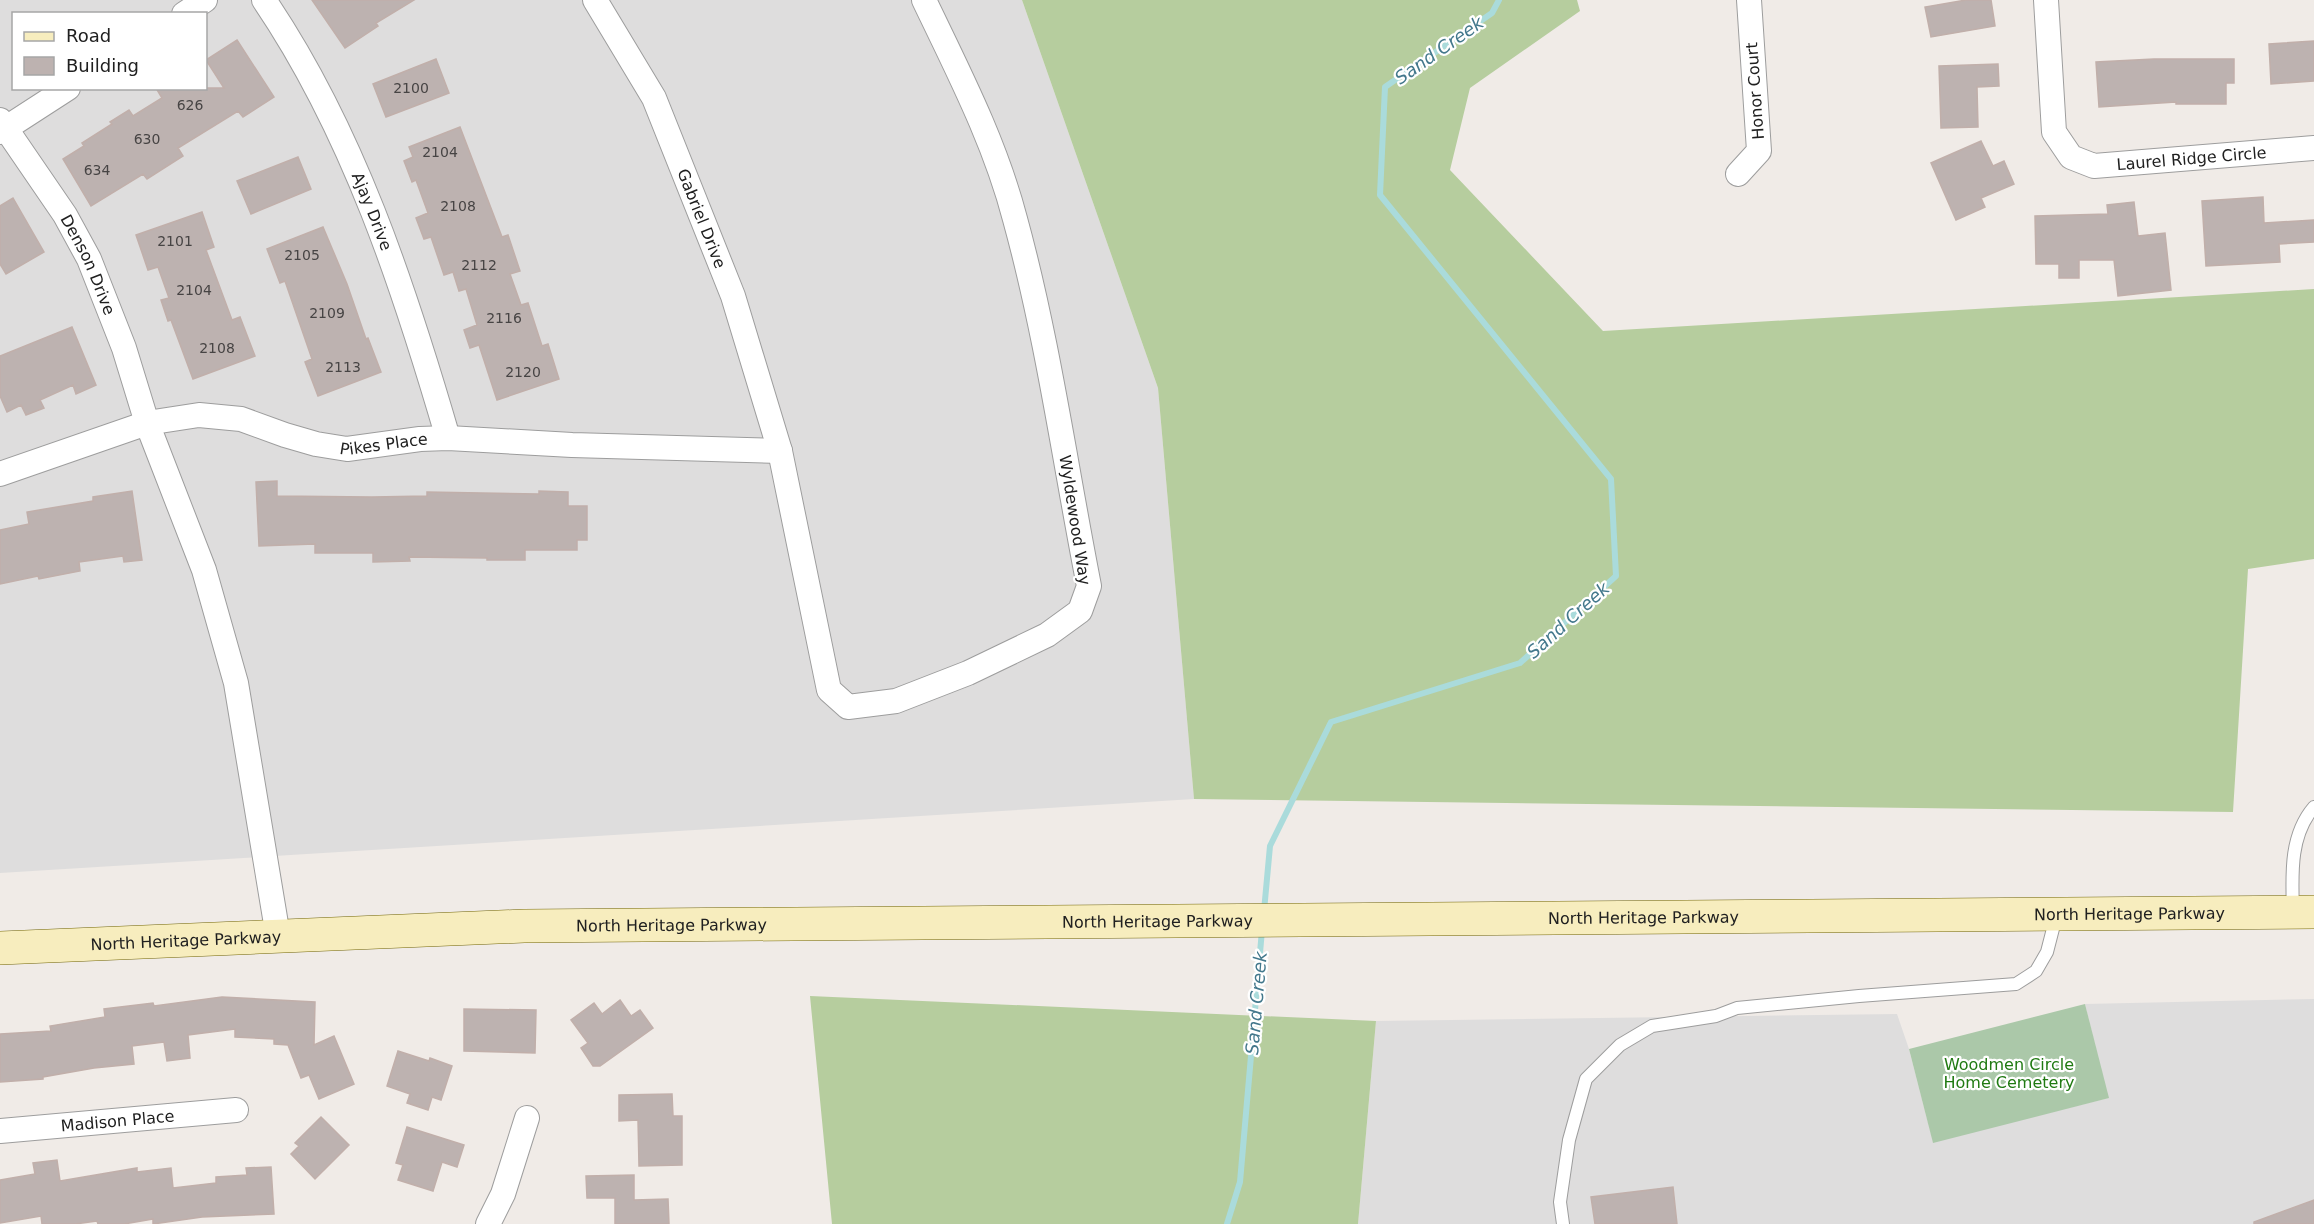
<svg xmlns="http://www.w3.org/2000/svg" width="2314" height="1224" viewBox="0 0 2314 1224" font-family="'DejaVu Sans',sans-serif">
	<rect width="100%" height="100%" fill="#f0ebe7"/>
	<path fill="#dedddd" fill-rule="evenodd" d="M 0,0 L 1022,0 L 1158,388 L 1194,799 L 0,873 ZM 14,14 L 206,14 L 206,88 L 14,88 Z
		M 2314,999 L 2314,1224 L 1358,1224 L 1376,1021 L 1897,1014 L 1909,1049 L 1933,1142 L 2108,1098 L 2085,1004 Z"/>
	<path fill="#b6cd9e" d="M 1022,0 L 1577,0 L 1580,11 L 1470,88 L 1450,170 L 1603,331 L 2314,289 L 2314,559 L 2248,569 L 2233,812 L 1194,799 L 1158,388 Z
		M 810,996 L 1376,1021 L 1358,1224 L 832,1224 Z"/>
	<path fill="#abc8a9" d="M 2085,1004 L 2109,1098 L 1933,1143 L 1909,1049 Z"/>
	<g fill="none" stroke-linecap="round" stroke-linejoin="round">
		<path stroke="#aadbdb" stroke-width="6" d="M 1264,911 L 1270,846 L 1331,722 L 1520,663 L 1616,576 L 1611,479 L 1380,195 L 1385,87 L 1492,13 L 1499,0
			M 1227,1224 L 1240,1182 L 1262,930"/>
	</g>
	<path fill="#bdb2b0" stroke="#c1afaa" stroke-width="1.5" d="M 312,0 L 414,0 L 376,23 L 378,26 L 345,48 Z
		M 1966,0 L 1991,0 L 1995,26 L 1931,37 L 1925,7 Z
		M 237,40 L 274,97 L 243,117 L 238,111 L 178,148 L 183,156 L 147,179 L 143,174 L 91,206 L 63,159 L 84,146 L 82,143 L 112,124 L 110,122 L 129,110 L 133,116 L 162,98 L 156,88 L 224,88 L 206,60 Z
		M 2314,41 L 2314,81 L 2271,84 L 2269,44 Z
		M 436,59 L 449,93 L 386,117 L 373,84 Z
		M 2154,59 L 2234,59 L 2234,83 L 2226,83 L 2226,104 L 2176,104 L 2176,102 L 2099,107 L 2096,62 Z
		M 1998,64 L 1999,86 L 1977,87 L 1978,127 L 1941,128 L 1939,66 Z
		M 460,127 L 502,237 L 508,235 L 520,271 L 510,274 L 521,305 L 528,303 L 542,346 L 548,344 L 559,379 L 497,400 L 479,345 L 470,348 L 464,330 L 477,325 L 466,289 L 459,291 L 453,272 L 444,275 L 431,237 L 424,239 L 416,218 L 428,213 L 416,180 L 412,182 L 404,161 L 413,157 L 409,147 Z
		M 1981,141 L 1993,166 L 2004,161 L 2014,184 L 1981,198 L 1985,207 L 1956,220 L 1931,163 Z
		M 298,157 L 311,189 L 251,214 L 237,181 Z
		M 2263,197 L 2264,223 L 2314,220 L 2314,242 L 2279,244 L 2280,262 L 2206,266 L 2202,201 Z
		M 13,198 L 44,252 L 6,274 L 0,264 L 0,206 Z
		M 2134,202 L 2138,236 L 2165,233 L 2171,290 L 2118,296 L 2114,260 L 2079,260 L 2079,278 L 2059,278 L 2059,264 L 2036,264 L 2035,216 L 2108,214 L 2107,205 Z
		M 202,212 L 214,247 L 206,250 L 232,320 L 240,317 L 255,356 L 193,379 L 171,320 L 168,321 L 161,300 L 169,298 L 158,267 L 148,270 L 136,235 Z
		M 323,227 L 347,284 L 366,339 L 368,338 L 381,372 L 318,396 L 305,362 L 312,359 L 285,281 L 280,283 L 267,249 Z
		M 72,327 L 96,385 L 76,394 L 73,385 L 40,400 L 44,408 L 26,415 L 21,405 L 7,412 L 0,396 L 0,356 Z
		M 277,481 L 277,496 L 372,497 L 427,496 L 427,492 L 539,494 L 539,491 L 568,492 L 568,506 L 587,506 L 587,540 L 577,540 L 577,550 L 525,550 L 525,560 L 487,560 L 487,558 L 409,557 L 410,561 L 373,562 L 373,553 L 315,553 L 315,544 L 259,546 L 256,482 Z
		M 132,491 L 142,560 L 124,562 L 123,556 L 79,562 L 80,571 L 39,579 L 38,576 L 0,584 L 0,530 L 29,524 L 27,512 L 93,501 L 93,497 Z
		M 222,997 L 315,1002 L 314,1045 L 334,1036 L 354,1084 L 319,1099 L 309,1075 L 301,1078 L 288,1045 L 274,1044 L 274,1039 L 235,1037 L 235,1029 L 188,1035 L 190,1058 L 167,1061 L 164,1042 L 132,1046 L 134,1064 L 94,1068 L 43,1077 L 43,1079 L 0,1082 L 0,1034 L 51,1031 L 50,1026 L 105,1017 L 104,1009 L 153,1003 L 154,1006 Z
		M 620,1000 L 631,1016 L 640,1010 L 653,1028 L 600,1066 L 593,1066 L 581,1048 L 588,1043 L 571,1020 L 594,1003 L 602,1014 Z
		M 464,1009 L 536,1010 L 535,1053 L 464,1051 Z
		M 398,1051 L 429,1061 L 430,1058 L 452,1066 L 441,1100 L 432,1097 L 428,1110 L 407,1103 L 410,1094 L 387,1086 Z
		M 672,1094 L 673,1116 L 682,1116 L 682,1165 L 639,1166 L 638,1120 L 619,1121 L 619,1095 Z
		M 321,1117 L 349,1145 L 315,1179 L 291,1154 L 299,1146 L 295,1143 Z
		M 407,1127 L 464,1145 L 457,1167 L 442,1162 L 433,1191 L 398,1180 L 403,1165 L 396,1163 Z
		M 57,1160 L 60,1181 L 137,1168 L 137,1172 L 171,1168 L 173,1188 L 216,1183 L 216,1177 L 247,1175 L 246,1168 L 271,1167 L 274,1214 L 202,1217 L 153,1224 L 153,1219 L 124,1224 L 98,1224 L 97,1221 L 75,1224 L 42,1224 L 41,1216 L 0,1223 L 0,1180 L 35,1174 L 33,1163 Z
		M 634,1175 L 634,1200 L 668,1199 L 669,1224 L 615,1224 L 615,1198 L 587,1198 L 586,1176 Z
		M 1673,1187 L 1677,1224 L 1595,1224 L 1591,1197 Z
		M 2314,1200 L 2314,1224 L 2254,1224 L 2254,1222 Z"/>
	<g fill="none" stroke-linecap="round" stroke-linejoin="round">
		<defs>
			<path id="lane" d="M 2293,912 C 2292,876 2289,836 2314,807
				M 1563,1224 L 1560,1202 L 1569,1140 L 1586,1079 L 1620,1045 L 1652,1026 L 1716,1016 L 1737,1008 L 1859,996 L 2016,984 L 2036,971 L 2047,952 L 2056,917"/>
			<g id="street">
				<path id="s1" d="M 264,0 C 353,131 404,287 448,438"/>
				<path id="s2" d="M 595,0 L 654,98 L 733,296 L 780,451 L 829,690 L 848,707 L 896,701 L 968,673 L 1047,635 L 1080,611 L 1089,586 C 1065,464 1048,339 1015,219 C 995,142 958,71 924,0"/>
				<path id="s3" d="M 2046,0 L 2054,132 L 2071,157 L 2094,166 L 2314,148"/>
				<path d="M 184,14 L 205,0"/>
				<path id="s4" d="M 0,120 L 65,215 L 89,259 L 124,348 L 147,423 L 204,570 L 236,683 L 278,936"/>
				<path d="M 0,132 L 68,88"/>
				<path d="M 1738,174 L 1759,151 L 1749,0"/>
				<path id="s5" d="M 0,474 L 147,423 L 199,415 L 241,419 L 285,435 L 316,444 L 347,449 L 420,439 L 448,438 L 572,445 L 780,451"/>
				<path id="s6" d="M 0,1131 L 236,1110"/>
				<path d="M 488,1224 L 503,1194 L 527,1118"/>
			</g>
			<g id="secondary">
				<path id="s7" d="M 0,948 L 524,926 L 2314,912"/>
			</g>
		</defs>
		<use href="#lane" stroke="#9d9d9d" stroke-width="14"/>
		<use href="#street" stroke="#9d9d9d" stroke-width="26"/>
		<use href="#secondary" stroke="#73670b" stroke-width="34"/>
		<use href="#lane" stroke="#fff" stroke-width="12"/>
		<use href="#street" stroke="#fff" stroke-width="24"/>
		<use href="#secondary" stroke="#f7edbe" stroke-width="33"/>
	</g>
	<g text-anchor="middle" dominant-baseline="central" stroke-width="4.5" stroke-linejoin="round" paint-order="stroke">
		<g font-size="14" fill="#474444">
			<text x="411" y="88">2100</text>
			<text x="190" y="105">626</text>
			<text x="147" y="139">630</text>
			<text x="440" y="152">2104</text>
			<text x="97" y="170">634</text>
			<text x="458" y="206">2108</text>
			<text x="175" y="241">2101</text>
			<text x="302" y="255">2105</text>
			<text x="479" y="265">2112</text>
			<text x="194" y="290">2104</text>
			<text x="327" y="313">2109</text>
			<text x="504" y="318">2116</text>
			<text x="217" y="348">2108</text>
			<text x="343" y="367">2113</text>
			<text x="523" y="372">2120</text>
		</g>
		<g font-size="16" fill="#202020" stroke="#fff">
			<text transform="translate(1755 91) rotate(-94)">Honor Court</text>
			<text stroke="none"><textPath href="#s3" startOffset="285">Laurel Ridge Circle</textPath></text>
			<text stroke="none"><textPath href="#s1" startOffset="238">Ajay Drive</textPath></text>
			<text stroke="none"><textPath href="#s2" startOffset="244">Gabriel Drive</textPath></text>
			<text stroke="none"><textPath href="#s4" startOffset="170">Denson Drive</textPath></text>
			<text stroke="none"><textPath href="#s5" startOffset="398">Pikes Place</textPath></text>
			<text transform="translate(1075 520) rotate(81)">Wyldewood Way</text>
			<text stroke="none"><textPath href="#s7" startOffset="2130">North Heritage Parkway</textPath></text>
			<text stroke="none"><textPath href="#s7" startOffset="1644">North Heritage Parkway</textPath></text>
			<text stroke="none"><textPath href="#s7" startOffset="1158">North Heritage Parkway</textPath></text>
			<text stroke="none"><textPath href="#s7" startOffset="672">North Heritage Parkway</textPath></text>
			<text stroke="none"><textPath href="#s7" startOffset="186">North Heritage Parkway</textPath></text>
			<text stroke="none"><textPath href="#s6" startOffset="118">Madison Place</textPath></text>
		</g>
		<g font-size="16" fill="#207a12" stroke="#fff">
			<text x="2009" y="1064">Woodmen Circle<tspan x="2009" dy="18">Home Cemetery</tspan></text>
		</g>
		<g font-size="18" font-style="italic" fill="#43788c" stroke="#fff">
			<text transform="translate(1439 50) rotate(-35)">Sand Creek</text>
			<text transform="translate(1568 620) rotate(-42)">Sand Creek</text>
			<text transform="translate(1256 1003) rotate(-85)">Sand Creek</text>
		</g>
	</g>
	<rect x="12" y="12" width="195" height="78" fill="#ffffff" stroke="#a6a6a6" stroke-width="1.5"/>
	<rect x="24" y="32" width="30" height="9" fill="#f7edbe" stroke="#a6a6a6" stroke-width="1.5"/>
	<text x="66" y="42" font-size="18" fill="#202020">Road</text>
	<rect x="24" y="57" width="30" height="18" fill="#bdb2b0" stroke="#a6a6a6" stroke-width="1.5"/>
	<text x="66" y="72" font-size="18" fill="#202020">Building</text>
</svg>
